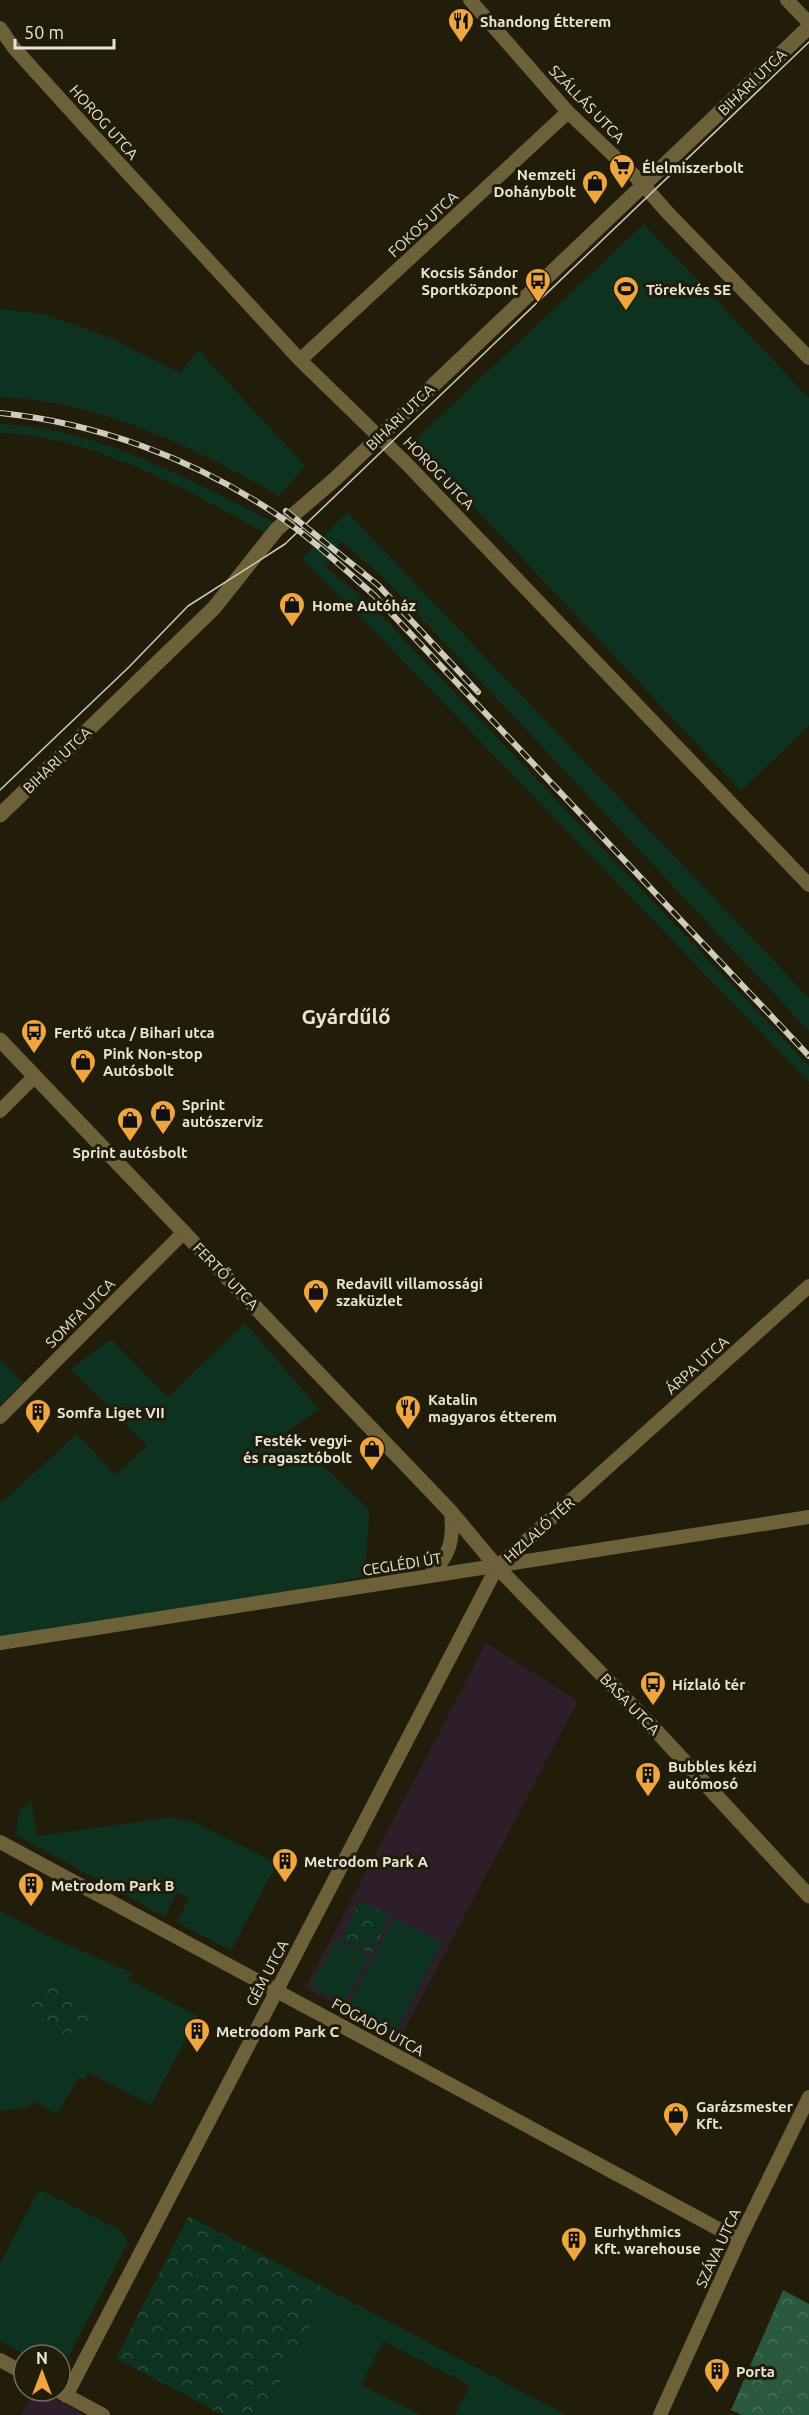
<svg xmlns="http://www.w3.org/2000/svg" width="809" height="2415" viewBox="0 0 809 2415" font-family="Ubuntu,sans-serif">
	<defs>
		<pattern id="forest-crowns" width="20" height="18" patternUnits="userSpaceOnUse" patternTransform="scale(1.5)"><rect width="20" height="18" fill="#29593e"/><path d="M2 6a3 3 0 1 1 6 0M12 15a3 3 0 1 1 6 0" fill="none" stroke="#487159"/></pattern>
		<pattern id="park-crowns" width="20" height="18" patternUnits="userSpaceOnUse" patternTransform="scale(1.5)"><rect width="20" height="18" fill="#0d3320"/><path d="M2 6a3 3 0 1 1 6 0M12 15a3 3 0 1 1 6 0" fill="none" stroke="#305040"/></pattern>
	</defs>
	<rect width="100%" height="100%" fill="#211d0a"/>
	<path fill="#2d1e2a" d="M 486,1643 L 578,1701 L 400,2038 L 305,1988 Z
		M 34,2391 L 41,2391 L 85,2415 L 21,2415 Z"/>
	<path fill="#0d3320" d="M 644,224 L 809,398 L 809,725 L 741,791 L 413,442 Z
		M 0,309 L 44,314 L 111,338 L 180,373 L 198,350 L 305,466 L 279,496 C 195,447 99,401 0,397 Z
		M 0,424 C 98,428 186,478 272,521 L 265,533 C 183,488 96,437 0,433 Z
		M 347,512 L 809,998 L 809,1031 L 382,576 L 341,541 L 326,567 L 372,606 L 809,1066 L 809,1082 L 380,637 L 302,559 Z
		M 245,1323 L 319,1409 L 287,1432 L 370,1510 L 364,1576 L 247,1604 L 0,1643 L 0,1504 L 77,1434 L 115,1475 L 147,1446 L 71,1369 L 111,1339 L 168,1397 Z
		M 0,1359 L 23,1382 L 0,1405 Z
		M 31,1799 L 37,1836 L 172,1817 L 194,1822 L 277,1863 L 231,1951 L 177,1922 L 189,1898 L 177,1892 L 165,1917 L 16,1835 L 19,1811 Z
		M 0,1911 L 52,1938 L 132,1973 L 129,1980 L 198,2016 L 151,2105 L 89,2073 L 85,2080 L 79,2077 L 57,2114 L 35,2102 L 28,2107 L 0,2111 Z
		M 394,1918 L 442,1943 L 396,2031 L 348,2005 Z
		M 336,1939 L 369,1956 L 345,2003 L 311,1986 Z
		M 39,2189 L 121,2231 L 128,2242 L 60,2373 L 60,2355 L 26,2355 L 0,2341 L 0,2264 Z
		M 189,2216 L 566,2415 L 455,2415 L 470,2385 L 383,2341 L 361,2385 L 421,2415 L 223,2415 L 116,2358 Z"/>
	<path fill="url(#forest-crowns)" d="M 783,2290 L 809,2304 L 809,2415 L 742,2415 L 731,2410 Z"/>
	<path fill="url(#park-crowns)" d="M 360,1901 L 391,1916 L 371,1954 L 341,1939 Z
		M 54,1985 C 76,1989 87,2000 91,2022 C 65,2047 29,2034 24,1998 L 43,1986 Z
		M 189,2216 L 329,2291 L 262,2415 L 223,2415 L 116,2358 Z
		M 22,2276 L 63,2296 L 53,2299 L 34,2296 Z"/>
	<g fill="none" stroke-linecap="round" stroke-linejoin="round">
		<path stroke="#6d613a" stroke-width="14" d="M 470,0 L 568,112 L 637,178 L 668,213 L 809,358
			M 787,0 L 809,23
			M 0,28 L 14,48 L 91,133 L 300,360 L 406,463 L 809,885
			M 300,360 L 568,112
			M 0,1111 L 35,1076
			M 0,1417 L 184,1232
			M 429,1576 C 450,1556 454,1540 451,1512
			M 0,1643 L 809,1517
			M 0,1842 L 739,2240
			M 0,2360 L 24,2373
			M 60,2392 L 103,2415
			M 66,2396 L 497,1567 L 809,1286
			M 660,2415 L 739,2240 L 809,2097"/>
		<path stroke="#6d613a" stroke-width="15" d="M 0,815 L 214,608 L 277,529 L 335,479 L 809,27
			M 0,1040 L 451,1512 L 497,1567 L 649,1723 L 809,1896"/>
		<path stroke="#cfccbf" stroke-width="1.5" d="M 0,790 L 129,667 L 188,606 L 285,544 L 809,42"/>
		<defs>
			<path id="rail" d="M 0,413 C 97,423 191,458 273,512 C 309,536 342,567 375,596 L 809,1056
				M 286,511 L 378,585 L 478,692"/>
		</defs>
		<use href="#rail" stroke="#cfccbf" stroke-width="6"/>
		<use href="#rail" stroke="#211d0a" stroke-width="4" stroke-dasharray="11" stroke-linecap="butt"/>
	</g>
	<defs>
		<symbol id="restaurant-pin" viewBox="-11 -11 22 30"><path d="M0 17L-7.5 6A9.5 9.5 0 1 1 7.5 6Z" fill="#f0a63f" stroke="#211d0a"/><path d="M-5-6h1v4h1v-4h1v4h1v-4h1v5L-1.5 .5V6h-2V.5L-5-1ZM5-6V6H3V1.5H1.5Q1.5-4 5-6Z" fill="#111"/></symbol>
		<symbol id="supermarket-pin" viewBox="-11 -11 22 30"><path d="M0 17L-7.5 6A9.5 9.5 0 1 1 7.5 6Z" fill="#f0a63f" stroke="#211d0a"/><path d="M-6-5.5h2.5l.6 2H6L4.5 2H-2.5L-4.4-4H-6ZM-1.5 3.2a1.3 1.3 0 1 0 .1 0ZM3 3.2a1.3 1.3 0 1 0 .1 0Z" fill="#111"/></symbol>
		<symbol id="shop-pin" viewBox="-11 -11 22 30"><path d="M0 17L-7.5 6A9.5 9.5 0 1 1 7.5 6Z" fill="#f0a63f" stroke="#211d0a"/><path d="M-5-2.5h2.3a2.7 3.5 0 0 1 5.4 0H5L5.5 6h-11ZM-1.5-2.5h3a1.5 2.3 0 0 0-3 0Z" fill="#111"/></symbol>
		<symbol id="bus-pin" viewBox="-11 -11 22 30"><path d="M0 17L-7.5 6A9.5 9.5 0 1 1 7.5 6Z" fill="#f0a63f" stroke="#211d0a"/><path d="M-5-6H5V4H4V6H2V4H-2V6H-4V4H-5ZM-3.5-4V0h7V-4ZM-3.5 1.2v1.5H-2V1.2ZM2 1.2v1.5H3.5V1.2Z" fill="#111"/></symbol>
		<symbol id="stadium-pin" viewBox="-11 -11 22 30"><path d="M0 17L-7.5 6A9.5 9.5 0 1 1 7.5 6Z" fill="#f0a63f" stroke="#211d0a"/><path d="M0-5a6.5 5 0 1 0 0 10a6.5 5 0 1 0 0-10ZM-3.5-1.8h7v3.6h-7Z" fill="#111"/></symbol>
		<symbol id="building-pin" viewBox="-11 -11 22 30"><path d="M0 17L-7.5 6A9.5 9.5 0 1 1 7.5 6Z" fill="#f0a63f" stroke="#211d0a"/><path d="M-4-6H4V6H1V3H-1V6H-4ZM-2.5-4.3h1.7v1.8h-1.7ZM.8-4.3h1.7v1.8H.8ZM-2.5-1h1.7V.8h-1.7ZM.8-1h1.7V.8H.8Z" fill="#111"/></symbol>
	</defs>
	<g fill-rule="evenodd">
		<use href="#restaurant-pin" x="446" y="6" width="30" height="40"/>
		<use href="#supermarket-pin" x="607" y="152" width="30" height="40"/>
		<use href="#shop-pin" x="580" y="168" width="30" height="40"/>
		<use href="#bus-pin" x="523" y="266" width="30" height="40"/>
		<use href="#stadium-pin" x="611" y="274" width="30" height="40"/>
		<use href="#shop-pin" x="277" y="590" width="30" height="40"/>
		<use href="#bus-pin" x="19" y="1017" width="30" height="40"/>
		<use href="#shop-pin" x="68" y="1047" width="30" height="40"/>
		<use href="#shop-pin" x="148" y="1098" width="30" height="40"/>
		<use href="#shop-pin" x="115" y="1105" width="30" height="40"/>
		<use href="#shop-pin" x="301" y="1277" width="30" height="40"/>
		<use href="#restaurant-pin" x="393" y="1393" width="30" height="40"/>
		<use href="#building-pin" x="23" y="1397" width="30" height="40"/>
		<use href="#shop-pin" x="357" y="1434" width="30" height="40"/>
		<use href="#bus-pin" x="638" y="1669" width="30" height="40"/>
		<use href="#building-pin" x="633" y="1760" width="30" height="40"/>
		<use href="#building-pin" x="270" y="1846" width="30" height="40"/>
		<use href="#building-pin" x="16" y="1870" width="30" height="40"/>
		<use href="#building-pin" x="182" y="2016" width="30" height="40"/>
		<use href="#shop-pin" x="661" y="2100" width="30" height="40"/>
		<use href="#building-pin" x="559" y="2225" width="30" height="40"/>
		<use href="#building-pin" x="702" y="2356" width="30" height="40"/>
	</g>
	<g text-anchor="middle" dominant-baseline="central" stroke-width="6" stroke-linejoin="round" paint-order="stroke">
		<g font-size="15" font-weight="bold" fill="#e8e5d9" stroke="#211d0a" text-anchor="start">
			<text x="480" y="21">Shandong Étterem</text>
			<text x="642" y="167">Élelmiszerbolt</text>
			<text x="576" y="174" text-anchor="end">Nemzeti<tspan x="576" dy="17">Dohánybolt</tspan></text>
			<text x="518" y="272" text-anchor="end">Kocsis Sándor<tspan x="518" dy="17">Sportközpont</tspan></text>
			<text x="646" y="289">Törekvés SE</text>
			<text x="312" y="605">Home Autóház</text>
			<text x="54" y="1032">Fertő utca / Bihari utca</text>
			<text x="103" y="1053">Pink Non-stop<tspan x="103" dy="17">Autósbolt</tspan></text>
			<text x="182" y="1104">Sprint<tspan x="182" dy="17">autószerviz</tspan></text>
			<text x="130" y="1152" text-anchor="middle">Sprint autósbolt</text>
			<text x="336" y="1283">Redavill villamossági<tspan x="336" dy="17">szaküzlet</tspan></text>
			<text x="428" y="1399">Katalin<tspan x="428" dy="17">magyaros étterem</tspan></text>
			<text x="57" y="1412">Somfa Liget VII</text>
			<text x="352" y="1440" text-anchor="end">Festék- vegyi-<tspan x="352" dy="17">és ragasztóbolt</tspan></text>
			<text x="672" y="1684">Hízlaló tér</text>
			<text x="668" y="1766">Bubbles kézi<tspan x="668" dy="17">autómosó</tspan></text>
			<text x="304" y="1861">Metrodom Park A</text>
			<text x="51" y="1885">Metrodom Park B</text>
			<text x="216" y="2031">Metrodom Park C</text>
			<text x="696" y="2106">Garázsmester<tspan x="696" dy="17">Kft.</tspan></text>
			<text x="594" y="2231">Eurhythmics<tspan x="594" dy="17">Kft. warehouse</tspan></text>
			<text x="736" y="2371">Porta</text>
		</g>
		<g font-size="15" fill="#e8e5d9" stroke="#211d0a">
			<text transform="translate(752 82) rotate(-44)">BIHARI UTCA</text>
			<text transform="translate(587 104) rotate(46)">SZÁLLÁS UTCA</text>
			<text transform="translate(104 122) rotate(48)">HOROG UTCA</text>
			<text transform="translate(423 224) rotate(-43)">FOKOS UTCA</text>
			<text transform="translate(400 417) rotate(-44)">BIHARI UTCA</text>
			<text transform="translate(439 473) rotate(46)">HOROG UTCA</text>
			<text transform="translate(57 760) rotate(-44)">BIHARI UTCA</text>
			<text transform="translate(226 1276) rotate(46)">FERTŐ UTCA</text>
			<text transform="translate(80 1313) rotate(-45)">SOMFA UTCA</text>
			<text transform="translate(697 1365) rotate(-42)">ÁRPA UTCA</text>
			<text transform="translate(539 1530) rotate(-42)">HIZLALÓ TÉR</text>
			<text transform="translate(402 1564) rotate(-9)">CEGLÉDI ÚT</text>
			<text transform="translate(630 1704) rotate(46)">BASA UTCA</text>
			<text transform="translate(267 1973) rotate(-62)">GÉM UTCA</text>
			<text transform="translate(378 2027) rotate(29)">FOGADÓ UTCA</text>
			<text transform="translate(718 2248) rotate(-65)">SZÁVA UTCA</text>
		</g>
		<g font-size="21" font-weight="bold" fill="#e9e4cc" stroke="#211d0a">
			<text x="346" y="1016">Gyárdűlő</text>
		</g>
	</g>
	<g transform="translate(42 2373)"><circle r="28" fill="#211d0a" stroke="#716d5d" stroke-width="1.5"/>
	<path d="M0-4.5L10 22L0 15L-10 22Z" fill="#f0a63f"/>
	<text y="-9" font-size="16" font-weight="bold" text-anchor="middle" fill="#e8e5d9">N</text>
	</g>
	<path d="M15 39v9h99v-9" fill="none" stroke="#e8e5d9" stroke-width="3"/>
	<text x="24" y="39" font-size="18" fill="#e8e5d9" stroke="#211d0a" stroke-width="4.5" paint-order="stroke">50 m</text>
</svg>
